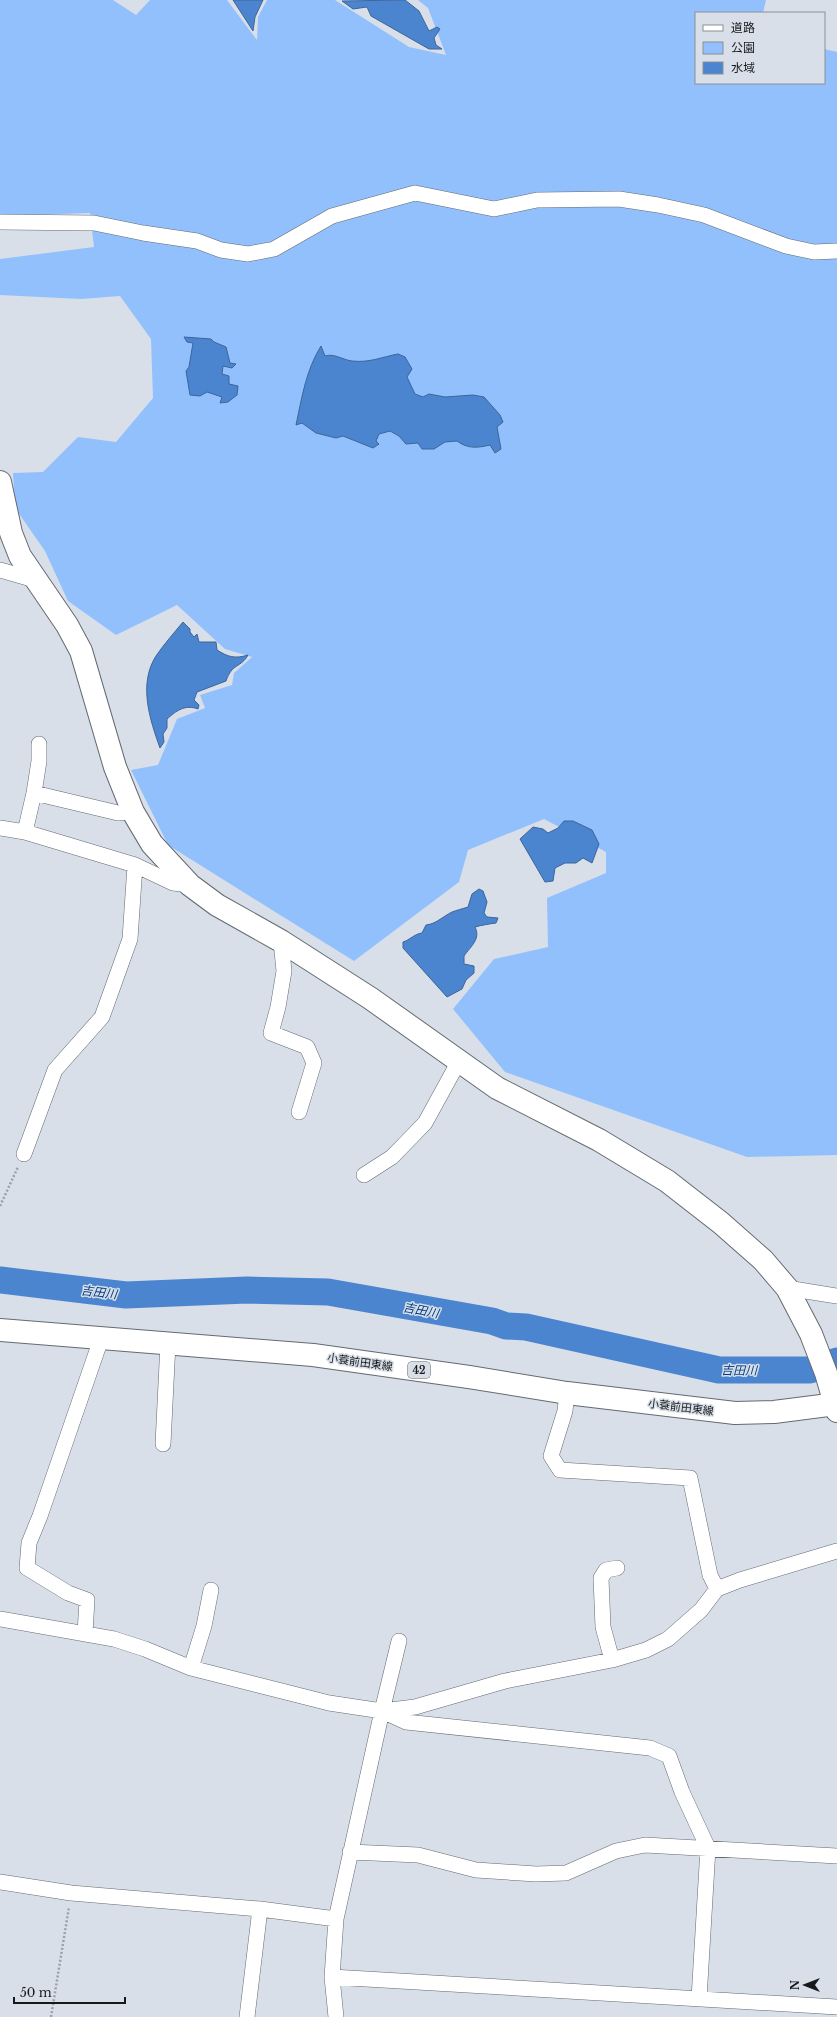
<svg xmlns="http://www.w3.org/2000/svg" width="837" height="2017" viewBox="0 0 837 2017" font-family="'Libre Baskerville','Noto Sans JP',serif">
	<rect width="100%" height="100%" fill="#d8dfe8"/>
	<path fill="#92c0fd" d="M 0,0 L 113,0 L 136,15 L 150,0 L 227,0 L 257,40 L 258,17 L 267,0 L 335,0 L 409,47 L 446,55 L 428,8 L 418,0 L 766,0 L 763,13 L 696,13 L 696,83 L 824,83 L 824,49 L 837,52 L 837,1155 L 747,1157 L 505,1072 L 453,1009 L 494,959 L 548,947 L 547,898 L 606,873 L 606,852 L 544,819 L 468,850 L 459,882 L 354,961 L 168,845 L 131,770 L 158,765 L 177,719 L 205,708 L 200,695 L 232,685 L 234,673 L 252,657 L 225,649 L 177,605 L 116,635 L 68,601 L 45,551 L 15,508 L 13,473 L 43,472 L 78,437 L 116,442 L 153,398 L 151,339 L 120,296 L 81,299 L 0,295 L 0,259 L 94,247 L 90,213 L 0,216 Z"/>
	<path fill="#4c85cf" stroke="#3c6599" d="M 233,0 L 263,0 L 255,17 L 253,31 Z
		M 405,0 L 419,11 L 429,31 L 437,27 L 440,29 L 434,38 L 436,45 L 442,49 L 429,49 L 371,16 L 367,7 L 353,9 L 342,1 Z
		M 184,337 L 211,339 L 214,342 L 226,347 L 230,363 L 236,364 L 232,368 L 223,366 L 222,374 L 229,376 L 229,384 L 238,386 L 237,395 L 228,402 L 220,403 L 222,397 L 207,392 L 200,396 L 190,395 L 186,371 L 189,367 L 193,343 L 187,342 Z
		M 321,346 L 325,356 C 334,353 343,360 352,361 C 369,363 382,357 398,354 L 405,357 L 412,369 L 407,377 L 415,394 L 423,397 L 429,394 L 445,397 L 473,395 L 484,397 L 500,415 L 503,422 L 497,427 L 501,449 L 495,453 L 490,445 C 477,448 468,449 457,441 L 445,442 L 434,449 L 422,449 L 418,443 L 406,444 L 399,436 L 390,431 L 379,434 L 376,441 L 379,444 L 373,448 L 343,436 L 336,438 L 316,433 L 302,423 L 296,425 C 302,397 306,370 321,346 Z
		M 183,622 L 190,629 L 190,632 L 194,637 L 197,634 L 199,642 L 216,642 L 217,650 C 228,657 235,659 248,655 C 241,668 232,663 226,681 L 197,692 L 194,700 L 199,705 L 198,709 C 185,704 176,711 167,719 L 167,728 L 163,734 L 164,742 L 160,748 C 150,720 138,684 156,656 C 164,644 174,633 183,622 Z
		M 564,821 L 573,821 L 592,830 L 599,844 L 592,863 L 583,858 L 576,863 L 565,863 L 555,868 L 553,881 L 545,882 L 520,839 L 533,827 L 543,829 L 548,833 L 558,828 Z
		M 479,889 L 483,891 L 487,902 L 484,913 L 487,917 L 498,918 L 496,923 C 489,924 482,925 475,927 C 481,939 471,946 464,956 L 464,964 L 474,966 L 474,973 L 466,980 L 462,989 L 447,997 L 403,948 L 403,942 C 410,940 414,934 422,933 L 426,925 C 436,924 442,917 452,912 C 457,910 462,909 468,907 L 472,894 Z"/>
	<g fill="none" stroke-linecap="round" stroke-linejoin="round">
		<path stroke="#4c85cf" stroke-width="27" d="M 0,1280 L 126,1295 L 247,1290 L 328,1292 L 492,1321 L 506,1326 L 526,1327 L 719,1370 L 810,1370 L 837,1361"/>
		<defs>
			<path id="street" d="M 0,222 L 94,223 L 143,233 L 197,241 L 221,250 L 248,254 L 274,249 L 332,216 L 415,193 L 494,209 L 537,200 L 619,199 L 658,205 L 704,215 L 786,246 L 814,252 L 837,251
				M 0,570 L 35,580
				M 34,793 L 39,761 L 39,744
				M 0,828 L 25,832 L 135,865 L 173,883 L 190,885
				M 25,832 L 34,793 L 118,813 L 133,812
				M 281,941 L 284,971 L 278,1007 L 271,1033 L 307,1047 L 314,1063 L 299,1112
				M 24,1154 L 55,1070 L 102,1017 L 130,939 L 135,865
				M 364,1175 L 392,1157 L 425,1123 L 459,1061
				M 787,1288 L 837,1296
				M 567,1393 L 565,1411 L 551,1456 L 560,1470 L 690,1478 L 710,1575 L 717,1589
				M 163,1444 L 168,1343
				M 0,1619 L 114,1639 L 145,1649 L 191,1668 L 329,1703 L 382,1711 L 415,1707 L 505,1681 L 612,1660 L 646,1650 L 668,1639 L 701,1610 L 717,1589 L 740,1580 L 837,1551
				M 85,1633 L 87,1600 L 68,1593 L 27,1568 L 29,1543 L 40,1516 L 101,1339
				M 612,1660 L 603,1627 L 601,1578 L 606,1570 L 617,1568
				M 191,1668 L 204,1626 L 211,1590
				M 382,1711 L 406,1722 L 650,1748 L 669,1756 L 682,1792 L 708,1848 L 699,1999
				M 350,1852 L 418,1855 L 476,1870 L 536,1874 L 566,1873 L 616,1851 L 645,1845 L 837,1856
				M 0,1882 L 71,1893 L 260,1909 L 336,1919
				M 332,1977 L 837,2007
				M 247,2017 L 260,1909
				M 336,2017 L 332,1977 L 336,1919 L 382,1711 L 399,1641"/>
			<path id="secondary" d="M 0,482 L 11,533 L 20,556 L 67,625 L 81,651 L 115,767 L 133,812 L 152,844 L 190,885 L 217,905 L 281,941 L 370,998 L 497,1088 L 599,1140 L 667,1181 L 721,1223 L 763,1260 L 787,1288 L 811,1334 L 826,1373 L 837,1411"/>
			<path id="primary" d="M 0,1330 L 313,1355 L 469,1377 L 567,1393 L 735,1413 L 774,1412 L 837,1404"/>
		</defs>
		<use href="#street" stroke="#646a71" stroke-width="16"/>
		<use href="#secondary" stroke="#646a71" stroke-width="24"/>
		<use href="#primary" stroke="#646a71" stroke-width="24"/>
		<path stroke="#9aa0a7" stroke-width="2.5" stroke-dasharray="2 2" stroke-linecap="butt" d="M 0,1206 L 18,1167
			M 51,2017 L 69,1907"/>
		<use href="#street" stroke="#fff" stroke-width="15"/>
		<use href="#secondary" stroke="#fff" stroke-width="22"/>
		<use href="#primary" stroke="#fff" stroke-width="22"/>
	</g>
	<g text-anchor="middle" dominant-baseline="central" stroke-width="3" stroke-linejoin="round" paint-order="stroke">
		<rect fill="#d8dfe8" stroke="#505459" stroke-width="1" x="408" y="1362" width="22" height="16" rx="3"/>
		<g font-size="10" font-weight="bold" fill="#16191c">
			<text x="419" y="1370">42</text>
		</g>
		<g font-size="11" fill="#16191c" stroke="#d8dfe8">
			<text transform="translate(360 1362) rotate(8)">小蓑前田東線</text>
			<text transform="translate(681 1407) rotate(7)">小蓑前田東線</text>
		</g>
		<g font-size="12" font-style="italic" fill="#003d80" stroke="#d8dfe8">
			<text transform="translate(99 1292) rotate(7)">吉田川</text>
			<text transform="translate(421 1310) rotate(11)">吉田川</text>
			<text transform="translate(739 1370) rotate(1)">吉田川</text>
		</g>
	</g>
	<rect x="695" y="12" width="130" height="72" fill="#d8dfe8" stroke="#8a9096"/>
	<rect x="703" y="25" width="20" height="6" fill="#ffffff" stroke="#8a9096"/>
	<text x="731" y="32" font-size="12" fill="#16191c">道路</text>
	<rect x="703" y="42" width="20" height="12" fill="#92c0fd" stroke="#8a9096"/>
	<text x="731" y="52" font-size="12" fill="#16191c">公園</text>
	<rect x="703" y="62" width="20" height="12" fill="#4c85cf" stroke="#8a9096"/>
	<text x="731" y="72" font-size="12" fill="#16191c">水域</text>
	<g transform="translate(805 1985) rotate(270)" stroke="#d8dfe8" stroke-width="3" paint-order="stroke">
	<path d="M0-3L7 15L0 10L-7 15Z" fill="#16191c"/>
	<text y="-6" font-size="11" font-weight="bold" text-anchor="middle" fill="#16191c">N</text>
	</g>
	<path d="M14 1997v6h111v-6" fill="none" stroke="#16191c" stroke-width="2"/>
	<text x="20" y="1997" font-size="12" fill="#16191c" stroke="#d8dfe8" stroke-width="3" paint-order="stroke">50 m</text>
</svg>
